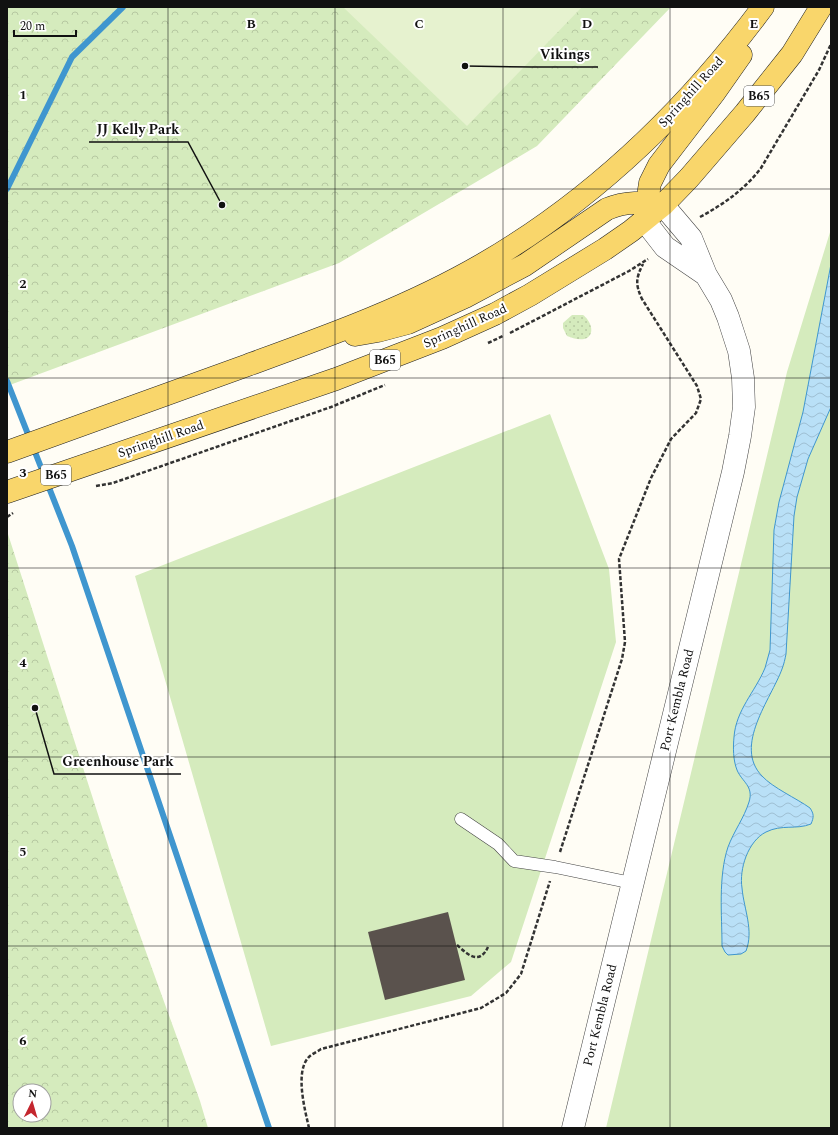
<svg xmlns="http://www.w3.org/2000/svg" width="838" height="1135" viewBox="0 0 838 1135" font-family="Spectral,serif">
	<defs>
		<pattern id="park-crowns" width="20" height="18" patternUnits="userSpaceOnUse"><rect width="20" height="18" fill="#d5ebbd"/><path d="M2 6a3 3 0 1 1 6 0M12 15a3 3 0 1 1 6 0" fill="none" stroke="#b6c8a1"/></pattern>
		<pattern id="garden-dots" width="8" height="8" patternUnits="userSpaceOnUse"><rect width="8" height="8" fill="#d5ebbd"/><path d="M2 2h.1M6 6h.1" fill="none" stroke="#b6c8a1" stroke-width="1.8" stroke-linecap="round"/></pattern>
		<pattern id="water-waves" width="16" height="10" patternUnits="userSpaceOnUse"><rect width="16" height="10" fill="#b9e0f7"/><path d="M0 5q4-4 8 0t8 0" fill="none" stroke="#9ebfd3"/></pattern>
	</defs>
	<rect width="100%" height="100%" fill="#fffdf5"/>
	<path fill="#d5ebbd" d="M 831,229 L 831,1128 L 606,1128 L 787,372 Z
		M 550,414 L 609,569 L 616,642 L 511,962 L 471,996 L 271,1046 L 135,576 Z"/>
	<path fill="url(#park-crowns)" fill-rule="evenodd" d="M 7,7 L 671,7 L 537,146 L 339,263 L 7,386 Z
		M 7,531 L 112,858 L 200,1101 L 208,1128 L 7,1128 ZM 20,1091 L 44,1091 L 44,1115 L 20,1115 Z"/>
	<path fill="url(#garden-dots)" d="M 572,315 L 583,315 C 589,319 596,332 587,338 C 581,341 572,338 567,336 L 563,328 L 563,323 Z"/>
	<path fill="#e6f2cf" d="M 343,7 L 582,7 L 467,126 Z"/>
	<path fill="url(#water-waves)" stroke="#3f96cf" d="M 831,264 L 831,407 L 808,459 L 797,497 L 794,516 L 786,654 C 785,659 784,664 782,669 C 771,699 733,746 762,776 C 773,788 796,798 810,808 C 814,814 814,817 811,824 C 796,830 782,824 766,832 C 748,841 739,869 742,888 C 744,910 754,930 746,951 L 741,954 L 728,955 L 725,952 L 722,946 C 722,915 718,877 728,847 C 734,831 744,818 749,802 C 754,786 742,782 737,770 C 733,760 733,747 734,737 C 736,710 755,692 765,668 C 767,662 768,656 770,650 L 774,530 L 779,502 L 803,412 Z"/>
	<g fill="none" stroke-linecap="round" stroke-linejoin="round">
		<path stroke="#3f96cf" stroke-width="6" d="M 7,189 L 72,57 L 123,7
			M 7,381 L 72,546 L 269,1128"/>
	</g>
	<path fill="#5a524d" d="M 448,912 L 465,980 L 385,1000 L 368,932 Z"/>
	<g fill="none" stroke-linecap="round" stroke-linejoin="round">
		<defs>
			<path id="service" d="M 461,819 L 498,844 L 514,861 L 555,867 L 632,883"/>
			<path id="minor" d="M 644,220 L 665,247 L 706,275
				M 573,1128 L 733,472 L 740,436 L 744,407 L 743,378 L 739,351 L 728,317 L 721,300 L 706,275 L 691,238 L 663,205"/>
			<path id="primary" d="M 645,216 L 650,183 L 659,165 L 715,92 L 741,55
				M 355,335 L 378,331 L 408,323 L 465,297 L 525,265 L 607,209 C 626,201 643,202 663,205
				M 7,452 C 87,423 168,394 248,365 C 328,336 409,307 483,264 C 593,200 687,109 763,7
				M 7,492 L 336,379 L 442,338 L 495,314 L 530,295 L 605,249 L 631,231 L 663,205 L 689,178 L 745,113 L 792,54 L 821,7"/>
		</defs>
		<use href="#service" stroke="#444" stroke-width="13"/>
		<use href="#minor" stroke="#444" stroke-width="23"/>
		<use href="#primary" stroke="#222" stroke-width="23"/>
		<path stroke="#333" stroke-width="2.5" stroke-dasharray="4 2" stroke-linecap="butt" d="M 700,217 C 724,204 745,189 761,168 L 819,70 L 831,44
			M 510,333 L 629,271 L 648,259
			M 488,343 L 503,336
			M 96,486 L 113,483 L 331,407 L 385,385
			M 7,517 L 13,513
			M 560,852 L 622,659 L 625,642 L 619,559 L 651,478 L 671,439 L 696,413 L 701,399 L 697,386 L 642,299 C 635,284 636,278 643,264
			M 457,945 C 467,954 479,966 488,947
			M 309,1128 C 305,1110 295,1073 308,1058 C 311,1054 317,1052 321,1049 L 481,1008 L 506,993 L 521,974 L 550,881"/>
		<use href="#service" stroke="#fff" stroke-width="12"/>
		<use href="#minor" stroke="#fff" stroke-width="22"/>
		<use href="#primary" stroke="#f9d66b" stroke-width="22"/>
	</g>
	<path fill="none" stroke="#111" stroke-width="1" stroke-opacity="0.55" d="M 168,7 L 168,1128M 335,7 L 335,1128M 503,7 L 503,1128M 670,7 L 670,1128M 7,189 L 831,189M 7,378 L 831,378M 7,568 L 831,568M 7,757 L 831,757M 7,946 L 831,946"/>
	<g text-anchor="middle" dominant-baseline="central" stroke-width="4" stroke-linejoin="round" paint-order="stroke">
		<g fill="#fff" stroke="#585858" stroke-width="1">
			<rect x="744" y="86" width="30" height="20" rx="3"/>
			<rect x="370" y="350" width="30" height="20" rx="3"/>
			<rect x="41" y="465" width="30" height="20" rx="3"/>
		</g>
		<g font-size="12" font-weight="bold" fill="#111">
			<text x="759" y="96">B65</text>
			<text x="385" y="360">B65</text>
			<text x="56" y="475">B65</text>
		</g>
		<g font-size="13" fill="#111" stroke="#fff">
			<text transform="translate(691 92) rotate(-48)">Springhill Road</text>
			<text transform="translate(465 326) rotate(-24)">Springhill Road</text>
			<text transform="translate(161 439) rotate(-19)">Springhill Road</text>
			<text transform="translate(677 700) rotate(-76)">Port Kembla Road</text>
			<text transform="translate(600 1015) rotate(-76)">Port Kembla Road</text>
		</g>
	</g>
	<g font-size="13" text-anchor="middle" font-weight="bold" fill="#111" stroke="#fff" stroke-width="4" stroke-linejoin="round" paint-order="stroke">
		<text x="251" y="28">B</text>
		<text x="419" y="28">C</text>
		<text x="587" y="28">D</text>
		<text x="754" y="28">E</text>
		<text x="23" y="99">1</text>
		<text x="23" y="288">2</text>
		<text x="23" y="477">3</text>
		<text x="23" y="667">4</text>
		<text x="23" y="856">5</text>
		<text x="23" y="1045">6</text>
	</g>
	<path fill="none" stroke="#111" stroke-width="1.5" d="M465 66L532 67H598M222 205L188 142H89M35 708L54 774H181"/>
	<g fill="#111" stroke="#fff" stroke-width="1.5">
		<circle cx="465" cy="66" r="4"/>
		<circle cx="222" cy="205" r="4"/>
		<circle cx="35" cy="708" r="4"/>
	</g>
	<g font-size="14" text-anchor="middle" font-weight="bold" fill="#111" stroke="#fff" stroke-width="4" stroke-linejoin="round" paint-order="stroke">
		<text x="565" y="59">Vikings</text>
		<text x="138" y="134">JJ Kelly Park</text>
		<text x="118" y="766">Greenhouse Park</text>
	</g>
	<rect width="838" height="1135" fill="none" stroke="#111111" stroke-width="16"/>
	<g transform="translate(32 1103) rotate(5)"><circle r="19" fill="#ffffff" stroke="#a0a0a0"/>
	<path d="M0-3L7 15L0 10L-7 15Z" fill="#c4262e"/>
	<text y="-6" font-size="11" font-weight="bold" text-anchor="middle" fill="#111111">N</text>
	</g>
	<path d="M14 30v6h62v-6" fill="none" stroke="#111111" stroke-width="2"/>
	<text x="20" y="30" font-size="12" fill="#111111" stroke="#ffffff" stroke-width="3" paint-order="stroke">20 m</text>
</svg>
